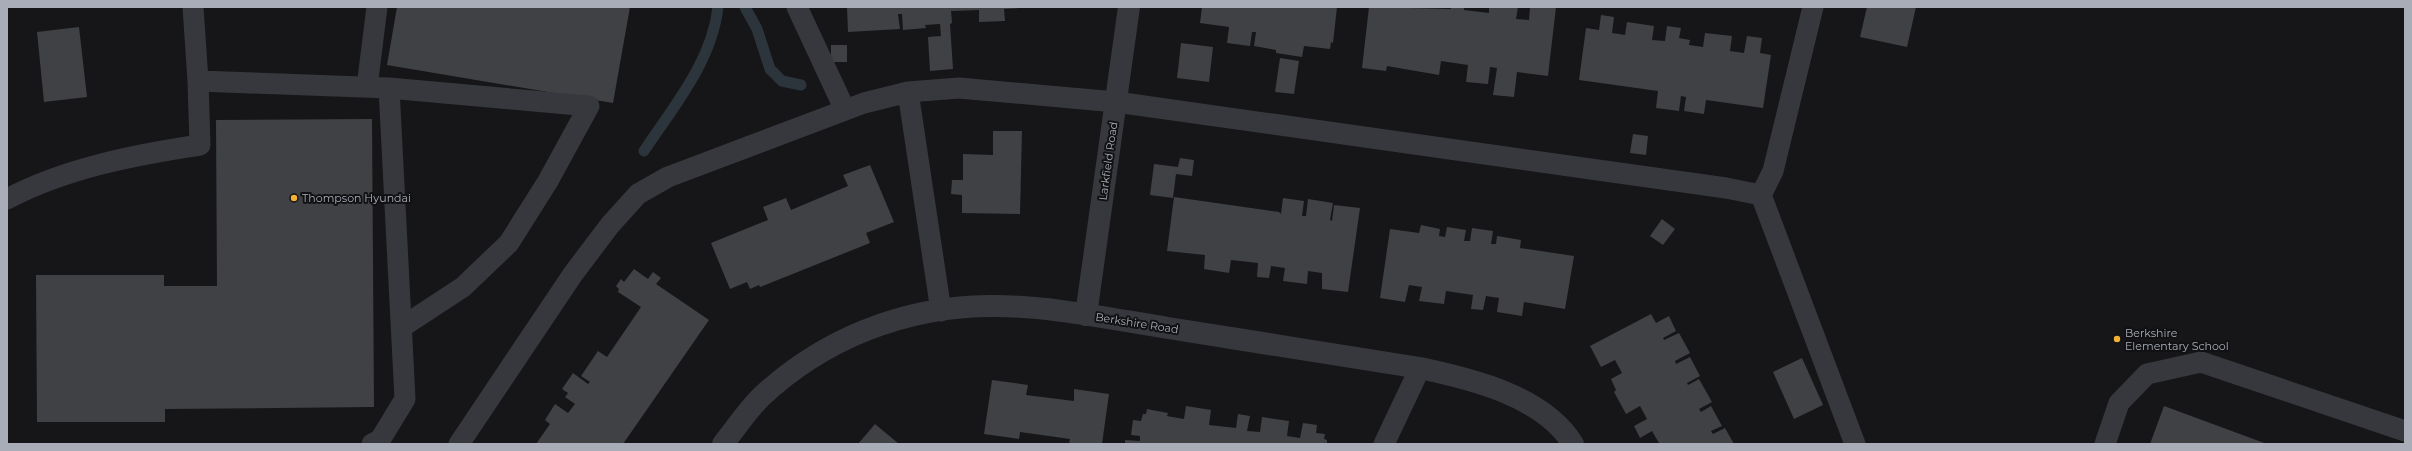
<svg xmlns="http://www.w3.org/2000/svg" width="2412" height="451" viewBox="0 0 2412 451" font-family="Montserrat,sans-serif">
	<rect width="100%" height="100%" fill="#161618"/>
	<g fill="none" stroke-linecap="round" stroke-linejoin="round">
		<path stroke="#2c353c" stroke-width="11" d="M 745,7 L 757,29 L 770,69 L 782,81 L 801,85
			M 644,151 C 673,107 712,62 718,7"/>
	</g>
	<path fill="#404145" d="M 397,7 L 630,7 L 613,103 L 387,65 Z
		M 847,7 L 1020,7 L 1020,8 L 1004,9 L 1005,21 L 979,22 L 979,10 L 951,11 L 952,23 L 950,24 L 953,69 L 930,71 L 928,37 L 941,36 L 940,24 L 925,25 L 926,28 L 903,30 L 902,14 L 898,14 L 900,29 L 848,32 Z
		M 1202,7 L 1337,7 L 1333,43 L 1331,42 L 1330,49 L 1304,46 L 1302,57 L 1276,53 L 1276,50 L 1254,46 L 1256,32 L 1252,32 L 1250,46 L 1227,43 L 1229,27 L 1200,23 Z
		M 1369,7 L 1451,9 L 1451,7 L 1464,7 L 1464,10 L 1489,13 L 1489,7 L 1518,7 L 1516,19 L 1529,20 L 1530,7 L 1556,7 L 1548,76 L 1517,72 L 1514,97 L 1493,95 L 1497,68 L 1490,67 L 1488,84 L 1466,82 L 1468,65 L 1441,61 L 1439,75 L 1387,66 L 1386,71 L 1362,68 Z
		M 1867,7 L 1916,7 L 1907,47 L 1860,37 Z
		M 1601,15 L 1614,17 L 1612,33 L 1625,35 L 1627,22 L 1654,26 L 1652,40 L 1665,41 L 1667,26 L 1681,28 L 1679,38 L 1690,40 L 1689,45 L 1703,47 L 1705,33 L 1732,36 L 1730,51 L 1744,53 L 1747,36 L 1762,38 L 1760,53 L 1771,55 L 1763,108 L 1706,100 L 1704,114 L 1684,111 L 1686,97 L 1681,96 L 1679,111 L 1656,108 L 1658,91 L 1579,80 L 1586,28 L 1599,30 Z
		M 79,27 L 87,97 L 44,102 L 37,32 Z
		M 1181,43 L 1213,47 L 1209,82 L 1177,78 Z
		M 831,45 L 847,45 L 847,62 L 831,62 Z
		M 1280,58 L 1299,61 L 1294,94 L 1275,92 Z
		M 372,119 L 374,407 L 165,409 L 165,422 L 37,422 L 36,275 L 164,275 L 164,286 L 217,286 L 216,120 Z
		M 993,131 L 1022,131 L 1020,214 L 962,213 L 962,195 L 951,194 L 952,180 L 963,180 L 963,154 L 993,155 Z
		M 1633,134 L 1648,136 L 1646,155 L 1630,153 Z
		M 1180,158 L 1194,160 L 1192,176 L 1176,174 L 1173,198 L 1150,195 L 1154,164 L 1178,167 Z
		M 870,165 L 894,222 L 866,233 L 870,243 L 760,287 L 759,285 L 750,289 L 747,282 L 730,289 L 711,243 L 768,220 L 763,207 L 786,198 L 791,210 L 848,186 L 843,175 Z
		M 1174,197 L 1279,212 L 1281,214 L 1283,198 L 1304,201 L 1302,216 L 1306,216 L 1308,199 L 1333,203 L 1330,220 L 1332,221 L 1334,205 L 1360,208 L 1348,292 L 1322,289 L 1322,273 L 1308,271 L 1307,284 L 1283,281 L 1285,268 L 1271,266 L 1269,278 L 1257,277 L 1258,263 L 1231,260 L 1229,273 L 1204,269 L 1205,255 L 1167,251 Z
		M 1662,219 L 1675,229 L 1663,245 L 1650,236 Z
		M 1421,225 L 1440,229 L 1439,236 L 1445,237 L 1447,227 L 1466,230 L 1464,241 L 1470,241 L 1472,228 L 1493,231 L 1491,244 L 1496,244 L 1497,236 L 1521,240 L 1520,248 L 1574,256 L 1565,309 L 1524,302 L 1522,316 L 1497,312 L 1499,298 L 1486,296 L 1483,310 L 1471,309 L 1473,295 L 1446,291 L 1444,304 L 1419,301 L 1422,287 L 1409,285 L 1405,302 L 1380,298 L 1390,229 L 1419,233 Z
		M 634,269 L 648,279 L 653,272 L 661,278 L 656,284 L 709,320 L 623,444 L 536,444 L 550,424 L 545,420 L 555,404 L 568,413 L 575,404 L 565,397 L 568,393 L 562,389 L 573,373 L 588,384 L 590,382 L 581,376 L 598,351 L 607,357 L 641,307 L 618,292 L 619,289 L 616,286 L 621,279 L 624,282 Z
		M 1651,314 L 1656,323 L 1669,316 L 1676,331 L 1663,338 L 1664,340 L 1679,333 L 1690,353 L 1675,361 L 1676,364 L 1690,357 L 1700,376 L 1687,383 L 1688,385 L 1699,379 L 1712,402 L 1699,409 L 1701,412 L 1711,406 L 1722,426 L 1711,431 L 1713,434 L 1725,428 L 1734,444 L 1656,444 L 1659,443 L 1652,431 L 1640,438 L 1634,426 L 1647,419 L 1640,406 L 1626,414 L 1614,392 L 1616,390 L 1611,379 L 1622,373 L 1615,360 L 1601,367 L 1590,346 Z
		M 1802,358 L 1823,405 L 1794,419 L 1773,372 Z
		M 992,380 L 1028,385 L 1026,395 L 1074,401 L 1074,389 L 1109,394 L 1102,444 L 1069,444 L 1070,439 L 1020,432 L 1019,439 L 984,434 Z
		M 1186,406 L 1211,410 L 1209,425 L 1236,428 L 1238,414 L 1250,416 L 1247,431 L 1260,432 L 1262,417 L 1289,421 L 1287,436 L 1300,438 L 1303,423 L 1317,425 L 1316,433 L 1325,434 L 1324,439 L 1327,440 L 1327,444 L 1125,444 L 1125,440 L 1140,441 L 1140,436 L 1131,435 L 1133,420 L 1141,421 L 1143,414 L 1146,414 L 1147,409 L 1168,413 L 1167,416 L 1184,419 Z
		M 2164,406 L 2267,444 L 2150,444 Z
		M 875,424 L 899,444 L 858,444 Z"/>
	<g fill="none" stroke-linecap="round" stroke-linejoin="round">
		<path stroke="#37383d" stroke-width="21" d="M 193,7 L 198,81
			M 797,7 L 845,110
			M 1813,7 L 1773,171 L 1761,195 L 1855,444
			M 367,87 L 377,7
			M 389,88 L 589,106 L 548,181 L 509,243 L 463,287 L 402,327
			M 908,92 L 941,311
			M 7,199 C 66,168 134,155 200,145 L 198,81 L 389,88 L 405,399 L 380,440 L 372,444
			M 459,444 L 573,274 L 610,225 L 638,194 L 668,177 L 864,103 L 908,92 L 959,88 L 1116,102 L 1726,188 L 1761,195
			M 1384,444 L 1420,368
			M 2105,444 L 2119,403 L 2147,374 L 2201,362 L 2405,431"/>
		<path stroke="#37383d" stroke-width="22" d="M 1086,315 L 1129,7
			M 723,444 C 735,429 747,411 761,397 C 823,339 903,307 989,306 C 1045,305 1112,319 1168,328 C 1252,341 1336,355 1420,368 C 1472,379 1543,396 1573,444"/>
	</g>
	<g fill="#f2b134" stroke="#111113" stroke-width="1.5">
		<circle cx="294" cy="198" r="4"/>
		<circle cx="2117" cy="339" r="4"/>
	</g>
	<g text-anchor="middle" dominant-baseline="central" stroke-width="4" stroke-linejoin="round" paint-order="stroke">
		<g font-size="11" fill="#a8adb8" stroke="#111113">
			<text transform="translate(1108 161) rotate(-82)">Larkfield Road</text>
			<text transform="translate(1137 323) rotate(9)">Berkshire Road</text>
		</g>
		<g font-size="11" fill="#a8adb8" stroke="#111113" text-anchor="start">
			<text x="302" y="198">Thompson Hyundai</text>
			<text x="2125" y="333">Berkshire<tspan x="2125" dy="13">Elementary School</tspan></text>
		</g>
	</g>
	<rect width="2412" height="451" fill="none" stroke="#a8adb8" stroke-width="16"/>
</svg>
